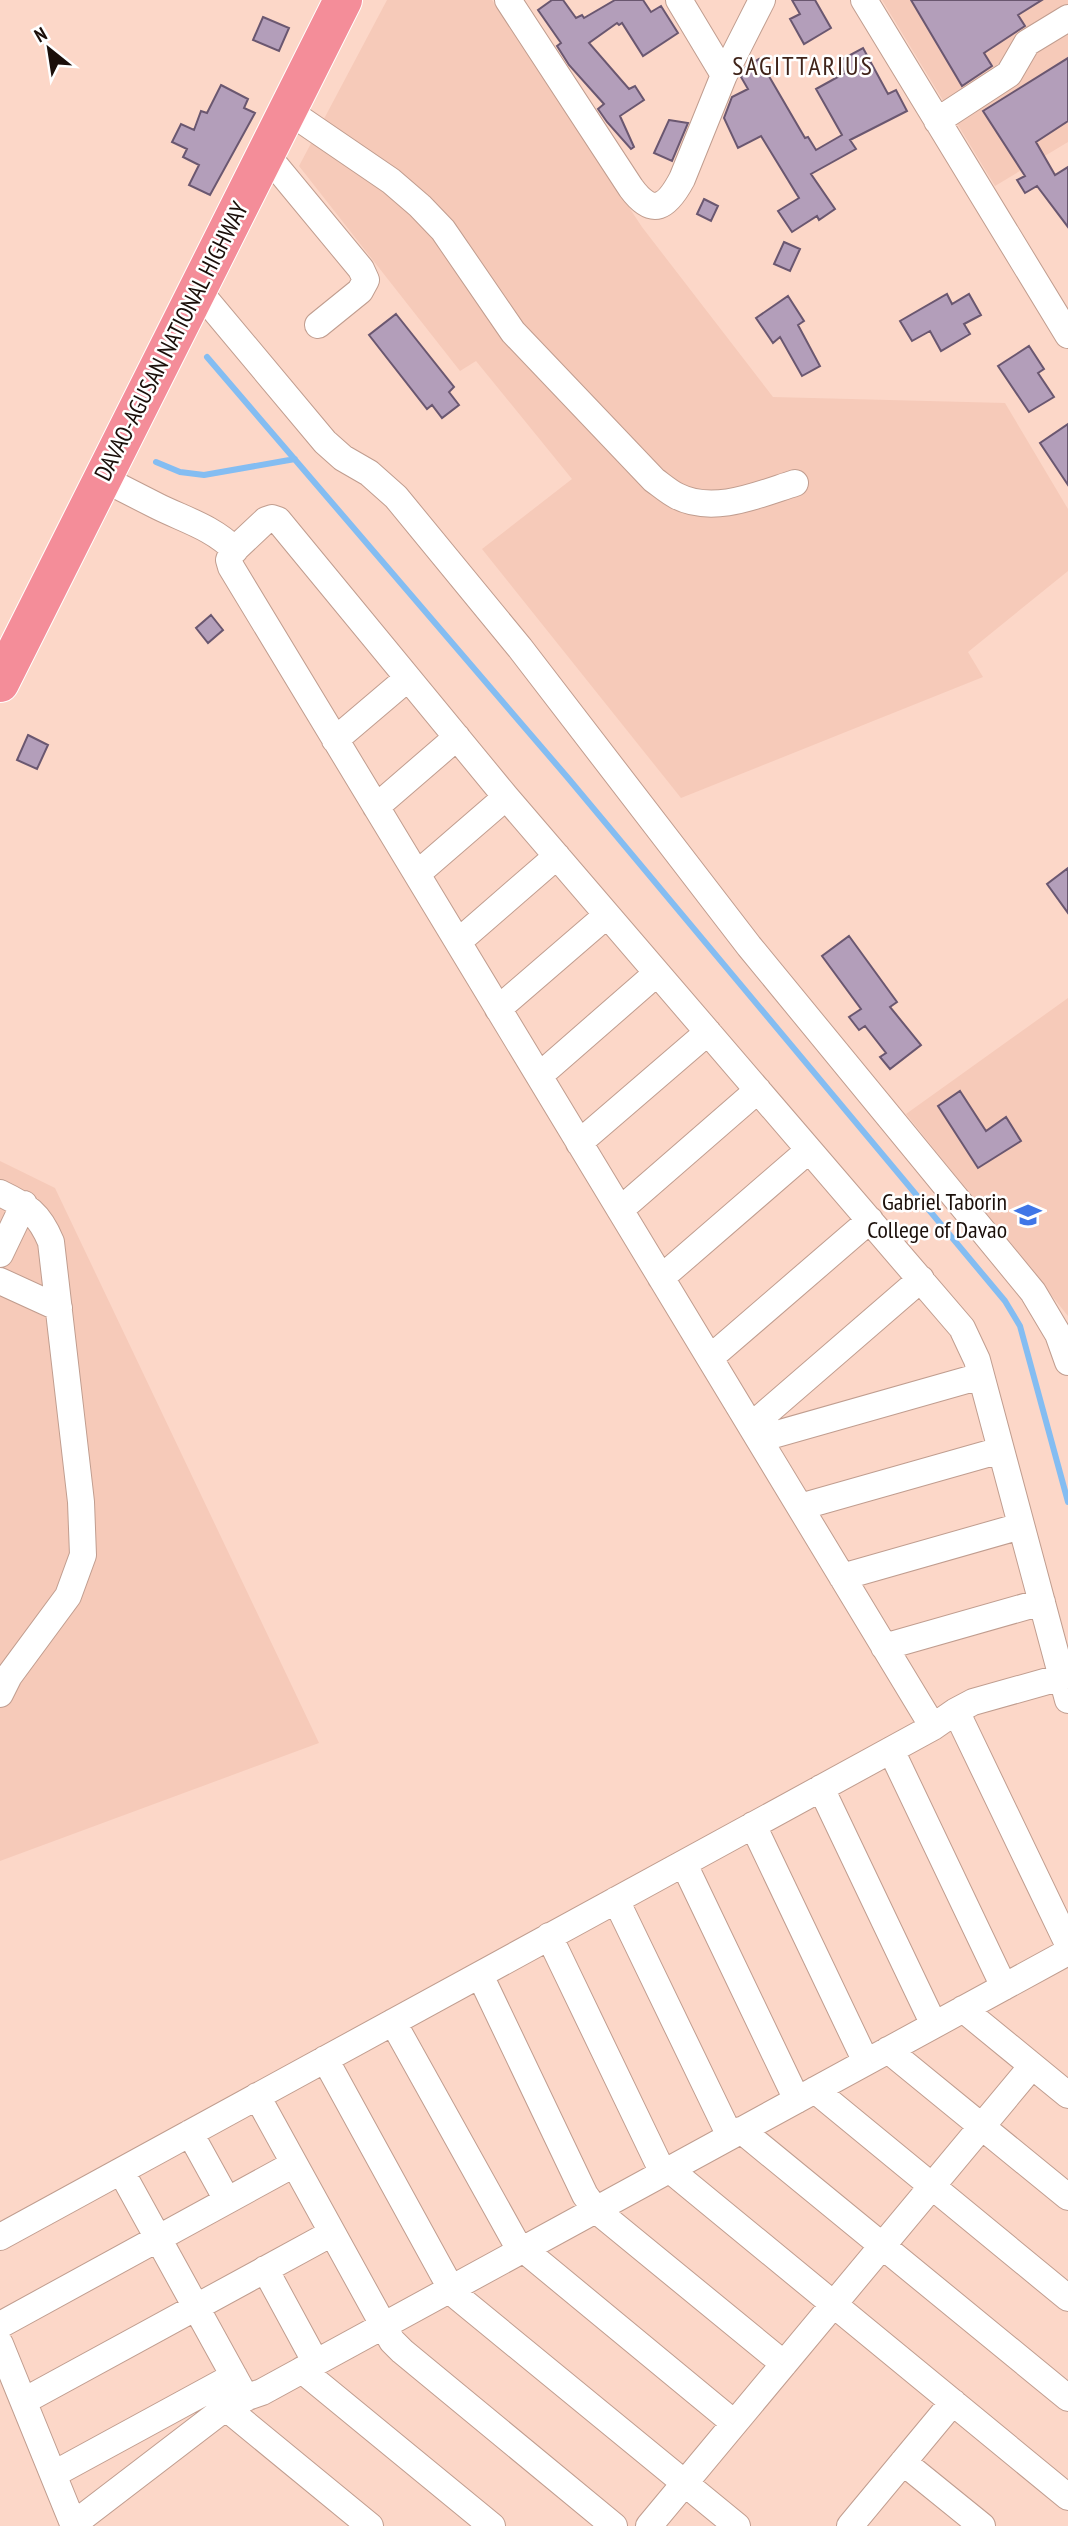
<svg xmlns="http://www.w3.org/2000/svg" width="1068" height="2526" viewBox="0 0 1068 2526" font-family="'PT Sans Narrow',sans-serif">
	<rect width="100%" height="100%" fill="#fcd7c8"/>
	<path fill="#f6cab9" d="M 387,0 L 492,0 L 642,227 L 773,397 L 1005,403 L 1068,509 L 1068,571 L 968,652 L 983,677 L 681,798 L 482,549 L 572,479 L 476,361 L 460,371 L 299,166 Z
		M 882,0 L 1068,0 L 1068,142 L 995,186 Z
		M 1068,998 L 1068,1316 L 906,1114 Z
		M 0,1161 L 55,1188 L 319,1743 L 0,1861 Z"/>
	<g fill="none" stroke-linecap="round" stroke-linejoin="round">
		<path stroke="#84bdf2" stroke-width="6" d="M 207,357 L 568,778 L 1005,1301 L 1020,1326 L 1068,1502
			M 156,462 L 180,472 L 204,475 L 295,459"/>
	</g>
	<path fill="#b39eba" stroke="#6a5770" stroke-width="2" d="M 552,0 L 563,0 L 576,18 L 582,15 L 584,18 L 615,0 L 643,0 L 651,12 L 661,6 L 678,33 L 643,56 L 622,23 L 619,25 L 617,23 L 589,43 L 629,89 L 635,86 L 644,100 L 620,116 L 634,147 L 631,149 L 607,122 L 598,109 L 604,104 L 569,65 L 557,46 L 561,43 L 538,10 Z
		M 792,0 L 815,0 L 831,28 L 804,44 L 790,19 L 800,14 Z
		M 911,0 L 1042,0 L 1018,15 L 1025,26 L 984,53 L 992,66 L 962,86 Z
		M 263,17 L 289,28 L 279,51 L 253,40 Z
		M 863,48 L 888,94 L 896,90 L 907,111 L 850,140 L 856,149 L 811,174 L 835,209 L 819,220 L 817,216 L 792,232 L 778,211 L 799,198 L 761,136 L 738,148 L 724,118 L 732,97 L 748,89 L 741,77 L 746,67 L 759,59 L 805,138 L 808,137 L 816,150 L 842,135 L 816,89 L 845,73 L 839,61 Z
		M 1068,58 L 1068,121 L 1036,142 L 1055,175 L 1068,167 L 1068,227 L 1037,186 L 1025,193 L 1017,180 L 1025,176 L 983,111 Z
		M 221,85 L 248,99 L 244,108 L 255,113 L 210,195 L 189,185 L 199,165 L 183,157 L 187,149 L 172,142 L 181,124 L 194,130 L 201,111 L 207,113 Z
		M 669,120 L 688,123 L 672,161 L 654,153 Z
		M 704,199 L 718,206 L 711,221 L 697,214 Z
		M 784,242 L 800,249 L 790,271 L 774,264 Z
		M 947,294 L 952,304 L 969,294 L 981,315 L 964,324 L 970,334 L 941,351 L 930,331 L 912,341 L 900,321 Z
		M 788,296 L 804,321 L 798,325 L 820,366 L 802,376 L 780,337 L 773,343 L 756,318 Z
		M 396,314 L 454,387 L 449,392 L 459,405 L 442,418 L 432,405 L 427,409 L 369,335 Z
		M 1029,346 L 1044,369 L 1038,373 L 1054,397 L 1029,412 L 998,366 Z
		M 1068,424 L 1068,485 L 1040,443 Z
		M 211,615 L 223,630 L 208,643 L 196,628 Z
		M 28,735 L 48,745 L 37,769 L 17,760 Z
		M 1068,868 L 1068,913 L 1047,884 Z
		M 849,936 L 897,1002 L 890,1007 L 921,1045 L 890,1069 L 880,1057 L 886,1053 L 865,1026 L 859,1030 L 849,1017 L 861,1009 L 822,956 Z
		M 960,1091 L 986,1131 L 1006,1117 L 1021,1141 L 978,1168 L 938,1106 Z"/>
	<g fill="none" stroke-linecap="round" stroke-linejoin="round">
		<defs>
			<path id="minor" d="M 508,0 L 631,188 C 653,218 667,207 682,179 L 724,75 L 762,0
				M 679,0 L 724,75
				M 864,0 L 1068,335
				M 287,110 L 391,181 L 420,206 L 443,230 L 513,332 L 654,480 C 661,485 669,492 677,496 C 714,515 760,494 795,483
				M 937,121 L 1009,74 L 1027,43 L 1068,18
				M 265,153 L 361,269 L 366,280 L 360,291 L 318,325
				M 197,289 L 325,442 L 343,458 L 369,473 L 396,497 L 520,648 L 749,946 L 1033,1292 L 1058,1334 L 1068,1362
				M 102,478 C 120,487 139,497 157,506 C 185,520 212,527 235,550
				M 335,740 L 408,678
				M 376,807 L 457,737
				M 417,874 L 506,797
				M 458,942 L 557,856
				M 498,1009 L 607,915
				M 539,1076 L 657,973
				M 579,1143 L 708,1032
				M 0,1193 C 27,1206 39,1213 51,1242 L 81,1502 L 83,1555 L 68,1596 L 9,1676 L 0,1694
				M 620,1210 L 758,1090
				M 0,1254 L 24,1204
				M 661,1278 L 809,1150
				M 0,1281 L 59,1308
				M 710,1358 L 870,1220
				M 751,1426 L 921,1279
				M 759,1439 L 981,1376
				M 800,1507 L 1001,1450
				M 842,1577 L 1021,1526
				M 884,1647 L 1042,1602
				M 956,1711 L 1068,1944
				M 933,1727 L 231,567 L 229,560 L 232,552 L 266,520 L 272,518 L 278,520 L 506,797 L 962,1328 L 977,1360 L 1068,1700
				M 891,1750 L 1004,1987
				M 821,1788 L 934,2025
				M 753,1825 L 866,2062
				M 684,1864 L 797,2100
				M 616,1900 L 730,2136
				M 549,1936 L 663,2173
				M 480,1975 L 585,2195 L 596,2210 L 784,2364
				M 963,2009 L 1068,2095
				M 393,2022 L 516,2243 L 734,2423
				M 888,2050 L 1068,2197
				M 325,2059 L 454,2294 L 737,2526
				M 815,2090 L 1068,2298
				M 257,2096 L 392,2341 L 402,2351 L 614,2526
				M 741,2130 L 1068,2398
				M 190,2133 L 227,2200
				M 669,2169 L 1068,2497
				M 121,2171 L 246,2398
				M 0,2237 L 933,1727 L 956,1711 L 973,1702 L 1062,1677
				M 265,2269 L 316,2363
				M 0,2325 L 294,2164
				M 0,2344 L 74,2526
				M 302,2370 L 492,2526
				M 24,2401 L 332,2233
				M 225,2407 L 370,2526
				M 903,2462 L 982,2526
				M 54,2474 L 234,2376
				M 75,2523 L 233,2402 L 262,2392 L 1068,1952
				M 649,2526 L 1032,2066
				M 850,2526 L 953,2402"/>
			<path id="highway" d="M 0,683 L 343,0"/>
		</defs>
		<use href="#minor" stroke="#c09d8f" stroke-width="28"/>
		<use href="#highway" stroke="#fff" stroke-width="40"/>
		<use href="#minor" stroke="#fff" stroke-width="26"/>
		<use href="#highway" stroke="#f48d99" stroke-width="38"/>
	</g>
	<defs>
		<symbol id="university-bare" viewBox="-9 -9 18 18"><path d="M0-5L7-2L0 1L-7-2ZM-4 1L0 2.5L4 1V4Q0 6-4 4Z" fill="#4076e7" stroke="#fff" stroke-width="2.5" paint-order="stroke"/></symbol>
	</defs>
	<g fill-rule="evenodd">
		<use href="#university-bare" x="1009" y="1196" width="38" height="38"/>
	</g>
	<g text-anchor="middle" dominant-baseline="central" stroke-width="5" stroke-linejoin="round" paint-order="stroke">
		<g font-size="24" fill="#1b0f0a" stroke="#fff">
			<text transform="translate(171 341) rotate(-63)">DAVAO-AGUSAN NATIONAL HIGHWAY</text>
		</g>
		<g font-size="24" fill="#1b0f0a" stroke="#fff" text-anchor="end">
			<text x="1007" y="1201">Gabriel Taborin<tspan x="1007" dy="28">College of Davao</tspan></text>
		</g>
		<g font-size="26" letter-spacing="2" fill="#40241a" stroke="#fff">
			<text x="803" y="65">SAGITTARIUS</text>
		</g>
	</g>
	<g transform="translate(49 49) rotate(330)" stroke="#ffffff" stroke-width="5" paint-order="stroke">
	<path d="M0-5L12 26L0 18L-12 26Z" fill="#1b0f0a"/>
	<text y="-10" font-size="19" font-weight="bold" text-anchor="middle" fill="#1b0f0a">N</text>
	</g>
</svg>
